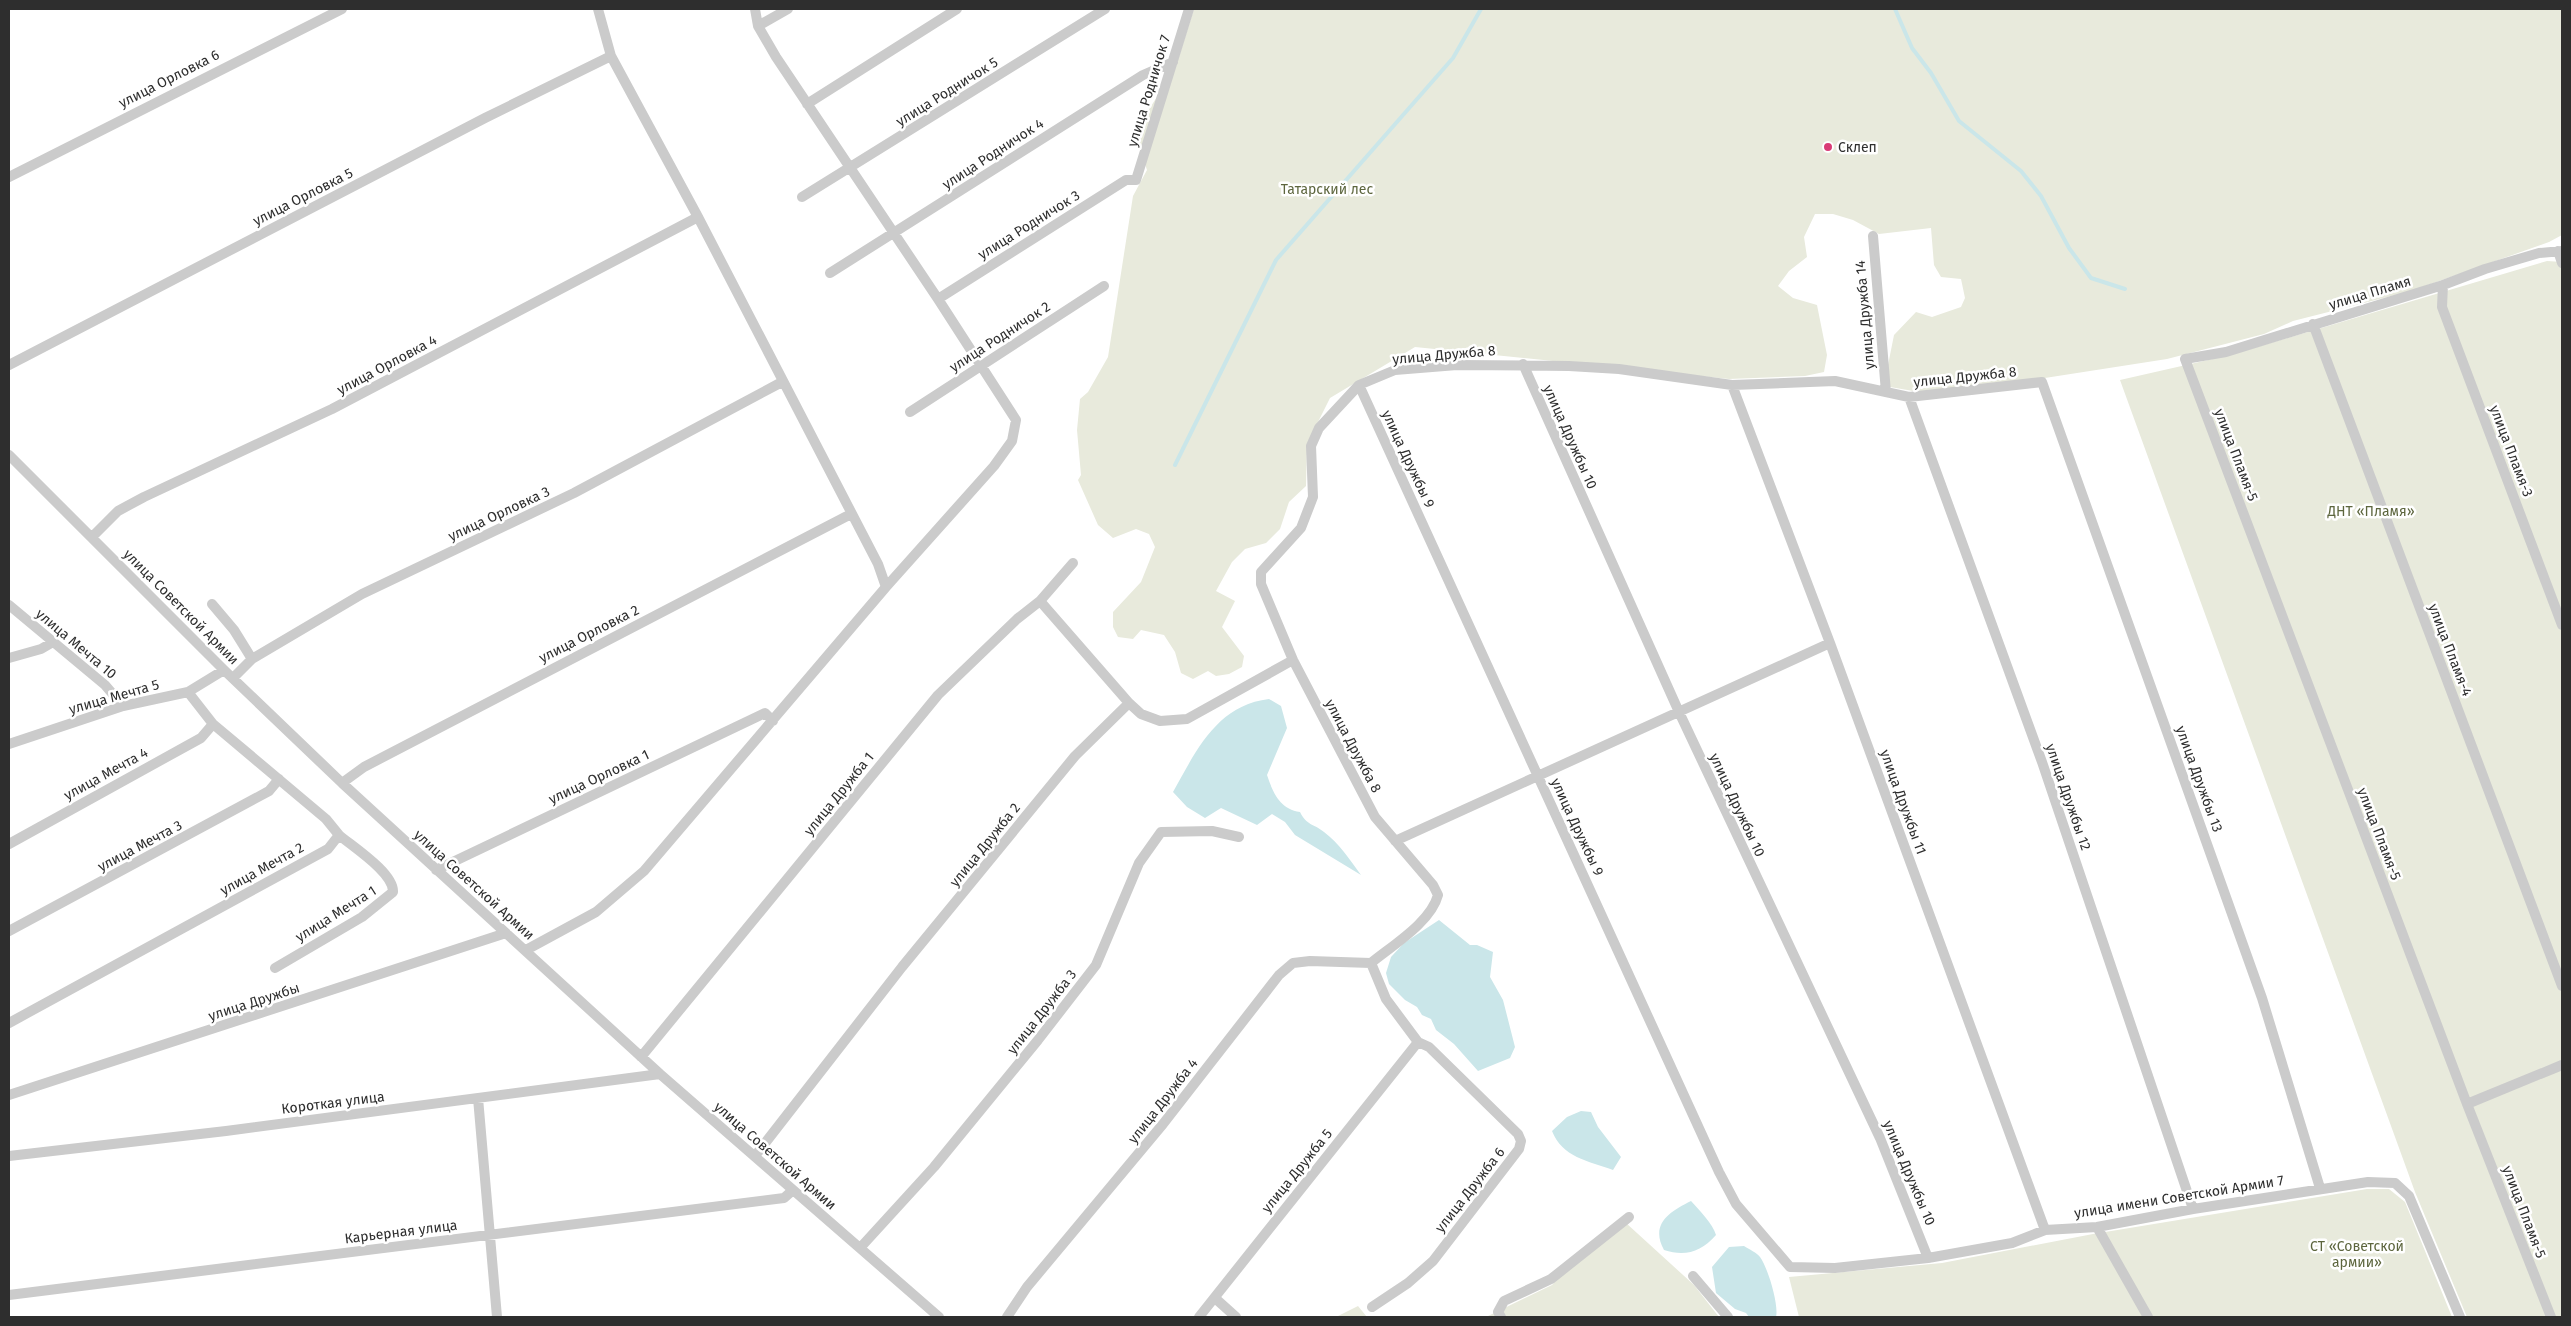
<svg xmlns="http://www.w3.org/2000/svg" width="2571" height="1326" viewBox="0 0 2571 1326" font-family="'Fira Sans',sans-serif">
	<rect width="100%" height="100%" fill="#fff"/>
	<path fill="#e8eadc" d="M 1194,9 L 2562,9 L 2562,235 L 2549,242 L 2411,291 L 2293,321 L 2264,334 L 2167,359 L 1981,388 L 1919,392 L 1890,387 L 1886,375 L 1894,335 L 1916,312 L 1932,317 L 1961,307 L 1965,298 L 1961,279 L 1941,277 L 1934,265 L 1931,228 L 1879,234 L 1853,220 L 1833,214 L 1815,214 L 1804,237 L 1807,257 L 1789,271 L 1778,286 L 1793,298 L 1817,305 L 1827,355 L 1824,372 L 1805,376 L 1729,379 L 1415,347 L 1330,398 L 1307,444 L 1306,486 L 1289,502 L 1280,529 L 1266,543 L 1245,549 L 1232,562 L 1216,591 L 1235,601 L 1222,627 L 1244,656 L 1242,667 L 1229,674 L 1216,676 L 1208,671 L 1193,679 L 1181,673 L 1175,652 L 1164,635 L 1141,630 L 1133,639 L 1118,637 L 1113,627 L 1113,612 L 1141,582 L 1155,547 L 1149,534 L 1136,529 L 1113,538 L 1098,525 L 1078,480 L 1081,475 L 1077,430 L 1080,399 L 1088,392 L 1108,357 L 1133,196 L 1147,170 L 1136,137 L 1144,117 L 1175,69 Z
		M 2547,261 L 2562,262 L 2562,1317 L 2467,1317 L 2415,1192 L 2120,380 L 2230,355 Z
		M 2367,1189 L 2389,1189 L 2405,1202 L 2452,1317 L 1799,1317 L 1789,1277 L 1942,1263 L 2093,1234 Z
		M 1626,1223 L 1694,1285 L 1719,1317 L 1471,1317 L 1488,1316 L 1552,1285 L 1564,1272 Z
		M 1358,1306 L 1367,1317 L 1337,1317 L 1338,1316 Z"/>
	<path fill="#cae6e9" d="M 1269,699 L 1281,706 L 1287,728 L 1267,775 C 1273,793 1280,809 1300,812 C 1307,826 1313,823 1324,832 C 1339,843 1350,860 1361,875 L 1295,835 L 1285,822 L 1272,814 L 1257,825 L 1221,808 L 1205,818 L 1187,807 L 1173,792 C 1196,751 1217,705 1269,699 Z
		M 1439,920 L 1470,945 L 1477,945 L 1493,952 L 1490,977 L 1503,1000 L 1515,1047 L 1510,1058 L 1478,1071 L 1454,1044 L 1436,1030 L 1431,1019 L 1422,1015 L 1417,1007 L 1405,1000 L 1389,984 L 1386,973 L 1391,957 L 1404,943 Z
		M 1581,1111 L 1591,1112 L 1598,1127 L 1621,1157 L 1613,1170 C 1588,1161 1562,1157 1552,1131 L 1567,1117 Z
		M 1691,1201 C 1699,1210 1713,1224 1716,1235 C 1701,1252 1685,1257 1664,1250 C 1650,1224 1669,1212 1691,1201 Z
		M 1744,1246 C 1749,1249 1757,1253 1760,1257 C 1768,1268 1779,1305 1776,1317 L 1749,1317 L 1746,1313 L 1735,1309 L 1716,1293 L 1712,1267 L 1729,1247 Z"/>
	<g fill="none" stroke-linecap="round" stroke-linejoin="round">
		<path stroke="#cae6e9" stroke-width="4" d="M 1895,9 L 1912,48 L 1931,73 L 1959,121 L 2021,171 L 2041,196 L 2069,248 L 2091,278 L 2125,289
			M 1175,465 L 1276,260 L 1453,58 L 1481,9"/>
		<path stroke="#cbcbcb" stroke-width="10" d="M 598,9 L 611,56 L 698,217 L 878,564 L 886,587
			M 758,26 L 788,9
			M 807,104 L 957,9
			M 9,177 L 342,9
			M 802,197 L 1105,9
			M 1873,236 L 1886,392
			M 2558,251 L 2562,263
			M 830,273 L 1143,75 L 1173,62
			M 2443,285 L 2442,307 L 2562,625
			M 938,299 L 1126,180 L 1136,180 L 1189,9
			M 2313,324 L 2562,986
			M 1523,364 L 1679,712 L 1880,1138 L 1928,1258
			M 9,365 L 485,118 L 611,56
			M 1359,385 L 1719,1172 L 1736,1204 L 1790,1267 L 1835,1268 L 1928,1258 L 2012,1243 L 2045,1230 L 2097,1227 L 2193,1209 L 2368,1182 L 2395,1183 L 2409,1196 L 2460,1317
			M 1732,385 L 1830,643 L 2045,1230
			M 1909,397 L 2042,762 L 2193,1209
			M 910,412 L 1104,286
			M 9,455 L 224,670 L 342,783 L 660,1074 L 939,1317
			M 92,537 L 118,511 L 144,497 L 332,409 L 698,217
			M 1040,601 L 1129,703
			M 212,604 L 234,630 L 252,659
			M 9,605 L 105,685 L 123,706
			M 9,658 L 41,649 L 53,642
			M 233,678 L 252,659 L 362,594 L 574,493 L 782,382
			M 9,744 L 123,706 L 188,692 L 224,670
			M 342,783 L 364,767 L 851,514
			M 1395,841 L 1830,643
			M 9,844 L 201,738 L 213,724
			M 436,870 L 765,713 L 773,721
			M 9,931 L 269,791 L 279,779
			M 526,950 L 596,912 L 644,871 L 886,587 L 994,466 L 1012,441 L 1016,420 L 938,299 L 776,57 L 758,26 L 755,9
			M 1371,963 C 1393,945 1431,922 1438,895 L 1433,885 L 1375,817 L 1293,660 L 1261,584 L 1261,572 L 1301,528 L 1313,497 L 1311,446 L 1319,428 L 1359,385 L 1395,370 L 1457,365 L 1569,366 L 1619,369 L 1732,385 L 1835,381 L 1909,397 L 2042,382 L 2262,998 L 2320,1188
			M 1371,963 L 1386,999 L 1418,1042
			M 275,968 L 362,917 L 393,892 C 394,873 353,847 339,835
			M 9,1023 L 328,849 L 339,835 L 326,819 L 213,724 L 188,692
			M 641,1057 L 938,695 L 1017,619 L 1040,601 L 1073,563
			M 9,1095 L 506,933
			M 478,1098 L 497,1317
			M 2467,1104 L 2562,1065
			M 9,1156 L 226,1131 L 660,1074
			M 755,1156 L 902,967 L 1075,756 L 1129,703 L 1141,714 L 1160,721 L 1187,719 L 1293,660
			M 2097,1227 L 2148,1317
			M 860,1248 L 934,1167 L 1038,1040 L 1096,965 L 1139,863 L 1161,832 L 1212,831 L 1239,837
			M 1693,1276 L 1728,1317
			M 9,1295 L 784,1198 L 793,1190
			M 1216,1299 L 1236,1317
			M 1372,1307 L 1408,1283 L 1433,1261 L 1519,1149 L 1521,1141 L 1518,1134 L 1429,1047 L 1418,1042
			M 1007,1317 L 1027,1287 L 1163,1124 L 1279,975 L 1293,963 L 1310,961 L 1371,963
			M 1199,1317 L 1418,1042
			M 1501,1317 L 1498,1312 L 1504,1301 L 1551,1279 L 1629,1217
			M 2551,1317 L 2467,1104 L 2185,359 L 2226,352 L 2443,285 L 2485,269 L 2539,253 L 2562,251"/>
	</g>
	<circle fill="#d93b76" stroke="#fff" stroke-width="2" cx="1828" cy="147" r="5"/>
	<g text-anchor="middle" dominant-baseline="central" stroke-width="5" stroke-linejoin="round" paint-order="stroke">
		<g font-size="14" fill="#2e2e2e" stroke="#fff">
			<text transform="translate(169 79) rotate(-27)">улица Орловка 6</text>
			<text transform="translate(1149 91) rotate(-73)">улица Родничок 7</text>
			<text transform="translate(947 92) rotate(-32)">улица Родничок 5</text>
			<text transform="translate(993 154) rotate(-33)">улица Родничок 4</text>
			<text transform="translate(303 197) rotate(-27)">улица Орловка 5</text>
			<text transform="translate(1029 225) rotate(-32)">улица Родничок 3</text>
			<text transform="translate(2370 293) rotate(-17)">улица Пламя</text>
			<text transform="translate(1865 315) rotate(-95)">улица Дружба 14</text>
			<text transform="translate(1000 337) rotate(-33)">улица Родничок 2</text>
			<text transform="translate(1444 355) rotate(-5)">улица Дружба 8</text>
			<text transform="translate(387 365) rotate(-28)">улица Орловка 4</text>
			<text transform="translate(1965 377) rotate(-6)">улица Дружба 8</text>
			<text transform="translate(1570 437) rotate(66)">улица Дружбы 10</text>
			<text transform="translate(2511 451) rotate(69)">улица Пламя-3</text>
			<text transform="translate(2236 455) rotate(69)">улица Пламя-5</text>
			<text transform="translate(1408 459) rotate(65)">улица Дружбы 9</text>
			<text transform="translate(499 514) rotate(-25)">улица Орловка 3</text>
			<text transform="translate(181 607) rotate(45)">улица Советской Армии</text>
			<text transform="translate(589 634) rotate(-27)">улица Орловка 2</text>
			<text transform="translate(76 644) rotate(40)">улица Мечта 10</text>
			<text transform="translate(2450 650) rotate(69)">улица Пламя-4</text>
			<text transform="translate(114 697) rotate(-16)">улица Мечта 5</text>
			<text transform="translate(1353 746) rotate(62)">улица Дружба 8</text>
			<text transform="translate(106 774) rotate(-29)">улица Мечта 4</text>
			<text transform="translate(599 777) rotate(-25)">улица Орловка 1</text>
			<text transform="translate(2199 779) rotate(70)">улица Дружбы 13</text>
			<text transform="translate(839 794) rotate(-51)">улица Дружба 1</text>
			<text transform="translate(2068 797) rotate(71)">улица Дружбы 12</text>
			<text transform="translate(1903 802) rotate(70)">улица Дружбы 11</text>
			<text transform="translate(1737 805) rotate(65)">улица Дружбы 10</text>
			<text transform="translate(1577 827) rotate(65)">улица Дружбы 9</text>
			<text transform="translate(2379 834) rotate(69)">улица Пламя-5</text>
			<text transform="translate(985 845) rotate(-51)">улица Дружба 2</text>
			<text transform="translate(140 846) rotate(-28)">улица Мечта 3</text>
			<text transform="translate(262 869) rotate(-29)">улица Мечта 2</text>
			<text transform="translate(474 885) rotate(42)">улица Советской Армии</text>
			<text transform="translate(336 914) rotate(-32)">улица Мечта 1</text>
			<text transform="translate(254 1002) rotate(-18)">улица Дружбы</text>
			<text transform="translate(1042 1012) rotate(-52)">улица Дружба 3</text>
			<text transform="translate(1163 1101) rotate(-52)">улица Дружба 4</text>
			<text transform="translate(333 1103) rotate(-7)">Короткая улица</text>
			<text transform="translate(775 1156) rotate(41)">улица Советской Армии</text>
			<text transform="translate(1297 1171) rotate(-51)">улица Дружба 5</text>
			<text transform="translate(1909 1173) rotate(67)">улица Дружбы 10</text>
			<text transform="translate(1470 1190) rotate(-52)">улица Дружба 6</text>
			<text transform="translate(2179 1197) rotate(-9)">улица имени Советской Армии 7</text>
			<text transform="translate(2524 1212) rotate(69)">улица Пламя-5</text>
			<text transform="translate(401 1232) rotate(-7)">Карьерная улица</text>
		</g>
		<g font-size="14" fill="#2e2e2e" stroke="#fff" text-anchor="start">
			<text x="1838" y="147">Склеп</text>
		</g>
		<g font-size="14" fill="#5d663e" stroke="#fff">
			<text x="1327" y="189">Татарский лес</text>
			<text x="2371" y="511">ДНТ «Пламя»</text>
			<text x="2357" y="1246">СТ «Советской<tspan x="2357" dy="16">армии»</tspan></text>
		</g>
	</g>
	<rect width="2571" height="1326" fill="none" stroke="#2e2e2e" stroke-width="20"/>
</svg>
